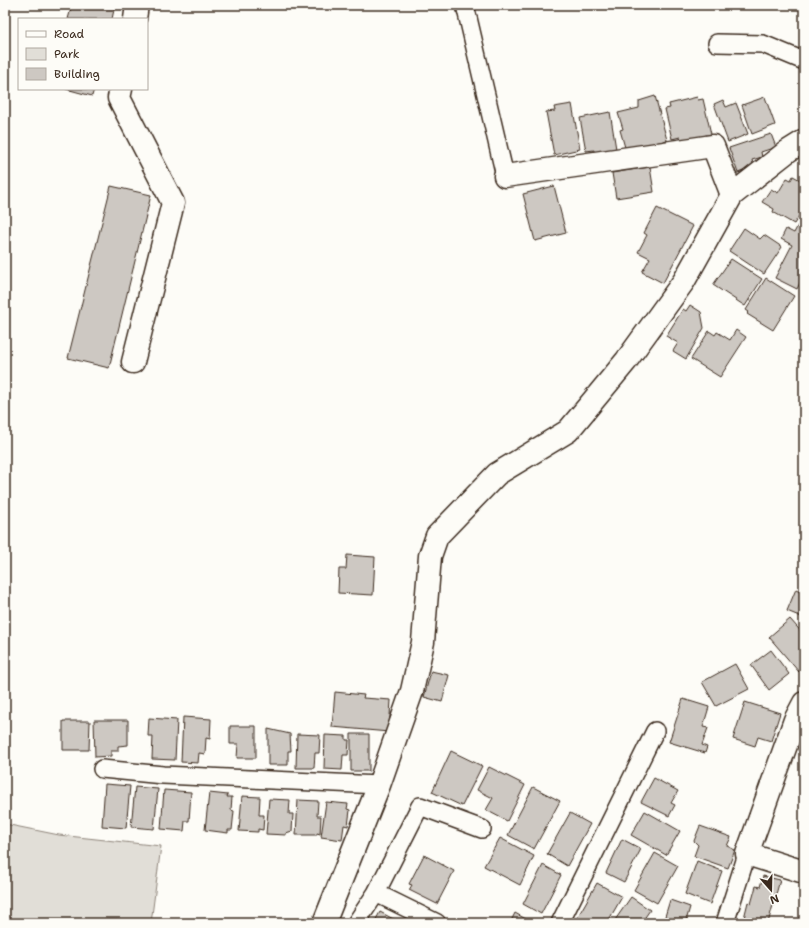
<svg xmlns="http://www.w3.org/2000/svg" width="809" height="928" viewBox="0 0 809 928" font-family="'Shantell Sans',sans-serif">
	<rect width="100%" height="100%" fill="#fdfcf7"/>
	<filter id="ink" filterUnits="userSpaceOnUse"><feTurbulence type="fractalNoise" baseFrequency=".025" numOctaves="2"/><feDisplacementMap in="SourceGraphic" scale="8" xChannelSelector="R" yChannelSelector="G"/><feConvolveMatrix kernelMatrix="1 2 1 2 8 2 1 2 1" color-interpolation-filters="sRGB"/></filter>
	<g filter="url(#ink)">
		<path fill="#e1ded7" stroke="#8e847a" d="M 5,824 L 59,835 L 161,846 L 151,923 L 5,923 Z"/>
		<path fill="#cdc8c2" stroke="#3b2a1e" d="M 72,5 L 115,5 L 112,19 L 68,19 Z
			M 66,89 L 94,89 L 92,96 Z
			M 655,96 L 667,140 L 626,151 L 620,130 L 623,129 L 618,113 L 639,108 L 639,101 Z
			M 697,97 L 698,100 L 703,99 L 711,134 L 681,141 L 680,137 L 672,139 L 665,109 L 670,108 L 669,104 Z
			M 765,97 L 775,125 L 752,134 L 742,105 Z
			M 723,100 L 726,107 L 736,103 L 748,134 L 728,142 L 714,104 Z
			M 572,104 L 580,149 L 554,155 L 546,112 L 555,111 L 554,107 Z
			M 610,112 L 616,149 L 594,153 L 594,150 L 586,151 L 580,118 Z
			M 771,134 L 776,147 L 761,152 L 762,157 L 752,160 L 754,167 L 738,173 L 729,148 Z
			M 650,167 L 654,192 L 616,198 L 612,173 Z
			M 793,176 L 804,182 L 801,188 L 804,190 L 804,208 L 794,224 L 773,212 L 774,209 L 762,202 L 771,189 L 778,193 L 787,178 L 791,180 Z
			M 111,186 L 151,195 L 109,368 L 68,358 Z
			M 554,186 L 566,233 L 535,241 L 523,194 Z
			M 657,208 L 693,226 L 663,283 L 642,272 L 650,258 L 638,252 L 647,235 L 644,233 Z
			M 804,214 L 804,275 L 797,289 L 775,278 L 792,245 L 781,239 L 786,229 L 794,233 Z
			M 744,228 L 760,239 L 764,235 L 782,247 L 764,274 L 729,251 Z
			M 731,259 L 762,279 L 745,306 L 713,285 Z
			M 766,278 L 794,296 L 773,330 L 747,314 L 749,312 L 746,310 Z
			M 690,305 L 701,312 L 704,328 L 686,359 L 673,351 L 678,343 L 666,336 L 683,309 L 686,311 Z
			M 736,330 L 746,337 L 720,377 L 691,359 L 709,331 L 715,335 L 717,332 L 730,340 Z
			M 347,555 L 375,557 L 373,595 L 338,593 L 339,569 L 346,569 Z
			M 796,589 L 804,593 L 804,618 L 787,611 Z
			M 790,619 L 804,635 L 804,667 L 799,672 L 769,637 Z
			M 771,650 L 789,674 L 769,690 L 751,665 Z
			M 735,664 L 749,689 L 716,706 L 702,682 Z
			M 431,671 L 449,675 L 442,702 L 424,697 Z
			M 335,692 L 364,695 L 363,698 L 391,700 L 389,732 L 332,727 Z
			M 683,699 L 709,707 L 703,727 L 708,728 L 702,745 L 707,747 L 705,753 L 669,742 Z
			M 745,702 L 780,713 L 771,741 L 758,737 L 755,746 L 733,739 Z
			M 183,717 L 211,719 L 210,739 L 206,738 L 205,754 L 199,753 L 198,763 L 181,762 Z
			M 149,718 L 177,720 L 175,760 L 152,759 L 153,736 L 148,736 Z
			M 94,720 L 128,720 L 128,745 L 118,746 L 118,751 L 111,751 L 111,756 L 95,757 Z
			M 63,721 L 90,721 L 89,750 L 63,750 Z
			M 230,726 L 256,726 L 256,758 L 237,758 L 238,744 L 230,744 Z
			M 268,729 L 290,734 L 291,751 L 288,751 L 288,765 L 268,765 Z
			M 297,734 L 320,735 L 319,753 L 315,753 L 314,768 L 296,768 Z
			M 351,734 L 369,734 L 369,771 L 351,771 Z
			M 325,735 L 346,736 L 346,740 L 349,740 L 348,755 L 343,755 L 342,770 L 324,769 Z
			M 451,751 L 482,766 L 462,806 L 432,792 Z
			M 489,767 L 525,785 L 507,821 L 486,810 L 493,798 L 477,790 Z
			M 654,778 L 678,791 L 671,803 L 675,805 L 669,816 L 641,802 Z
			M 105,784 L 130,786 L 126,828 L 102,826 Z
			M 135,787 L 158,789 L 154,829 L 131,827 Z
			M 533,787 L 560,801 L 534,849 L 508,835 Z
			M 164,790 L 191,792 L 189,821 L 185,821 L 184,831 L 161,829 Z
			M 209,793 L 228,795 L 227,797 L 232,797 L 231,810 L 234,811 L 232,830 L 228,830 L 228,833 L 205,830 Z
			M 242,796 L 260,797 L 259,815 L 264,815 L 263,830 L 258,829 L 258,832 L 239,831 Z
			M 269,799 L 290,800 L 289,814 L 293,814 L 292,831 L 286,833 L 286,835 L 266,834 Z
			M 298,800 L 318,801 L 317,816 L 321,816 L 320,834 L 317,833 L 317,835 L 296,835 Z
			M 326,802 L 348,804 L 347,809 L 350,810 L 348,826 L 344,825 L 342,840 L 321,837 Z
			M 645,811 L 680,831 L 666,855 L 631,835 Z
			M 570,813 L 590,824 L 567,866 L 547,854 Z
			M 700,826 L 731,837 L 727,846 L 735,850 L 728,868 L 694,856 L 698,845 L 694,841 Z
			M 500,838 L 534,856 L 520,885 L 484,866 Z
			M 622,839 L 641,849 L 624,882 L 606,873 Z
			M 655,853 L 678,866 L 657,903 L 634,890 Z
			M 424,855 L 454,871 L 437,904 L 409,890 L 412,885 L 409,884 Z
			M 697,861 L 722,871 L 710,904 L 685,894 Z
			M 543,865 L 561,875 L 541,914 L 523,904 Z
			M 763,876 L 780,880 L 768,923 L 760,923 L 744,918 L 748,902 L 751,904 L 756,886 L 760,887 Z
			M 597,883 L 622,897 L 607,923 L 585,923 L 577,918 Z
			M 631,897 L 650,910 L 641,923 L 613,923 Z
			M 670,900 L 690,907 L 686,921 L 693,923 L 663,923 Z
			M 380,912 L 401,923 L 374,923 Z
			M 515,913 L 533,923 L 510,923 Z"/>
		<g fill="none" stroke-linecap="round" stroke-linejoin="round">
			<defs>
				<path id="service" d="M 465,5 L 505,176
					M 717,43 L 763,44 L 804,61
					M 102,769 L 163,775 L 379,785
					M 376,893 L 437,923
					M 356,923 L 376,893 L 420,806 L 482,829
					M 560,923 L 655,731
					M 725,923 L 747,854"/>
				<path id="minor" d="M 135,19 L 137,5
					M 121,89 L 119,98 L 173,203 L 133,362
					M 505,176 L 713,146 L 732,195
					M 804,703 L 795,720 L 747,854 L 804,872
					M 324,923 L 379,785 L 412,691 L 423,642 L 430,556 L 437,536 L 497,474 L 568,431 L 626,361 L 684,281 L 732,195 L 788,151 L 804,141"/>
			</defs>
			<use href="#service" stroke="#3b2a1e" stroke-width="20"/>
			<use href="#minor" stroke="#3b2a1e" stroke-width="25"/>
			<use href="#service" stroke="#fdfcf7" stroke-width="17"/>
			<use href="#minor" stroke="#fdfcf7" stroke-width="22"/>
		</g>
	</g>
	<rect width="809" height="928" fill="none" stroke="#fdfcf7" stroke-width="20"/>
	<rect x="10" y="10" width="789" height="908" fill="none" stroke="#3b2a1e" stroke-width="1.5" filter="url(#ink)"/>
	<rect x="18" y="18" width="130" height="72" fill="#fdfcf7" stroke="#afa8a0"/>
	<rect x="26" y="31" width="20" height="6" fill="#fdfcf7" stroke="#afa8a0"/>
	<text x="54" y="38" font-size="12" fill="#3b2a1e">Road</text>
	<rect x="26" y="48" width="20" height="12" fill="#e1ded7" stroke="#afa8a0"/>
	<text x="54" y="58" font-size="12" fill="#3b2a1e">Park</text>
	<rect x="26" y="68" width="20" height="12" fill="#cdc8c2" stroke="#afa8a0"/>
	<text x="54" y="78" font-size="12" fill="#3b2a1e">Building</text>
	<g transform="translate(771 890) rotate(160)" stroke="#fdfcf7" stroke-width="3" paint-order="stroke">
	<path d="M0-3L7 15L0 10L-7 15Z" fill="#3b2a1e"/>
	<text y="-6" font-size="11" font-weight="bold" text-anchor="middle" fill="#3b2a1e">N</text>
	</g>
</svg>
